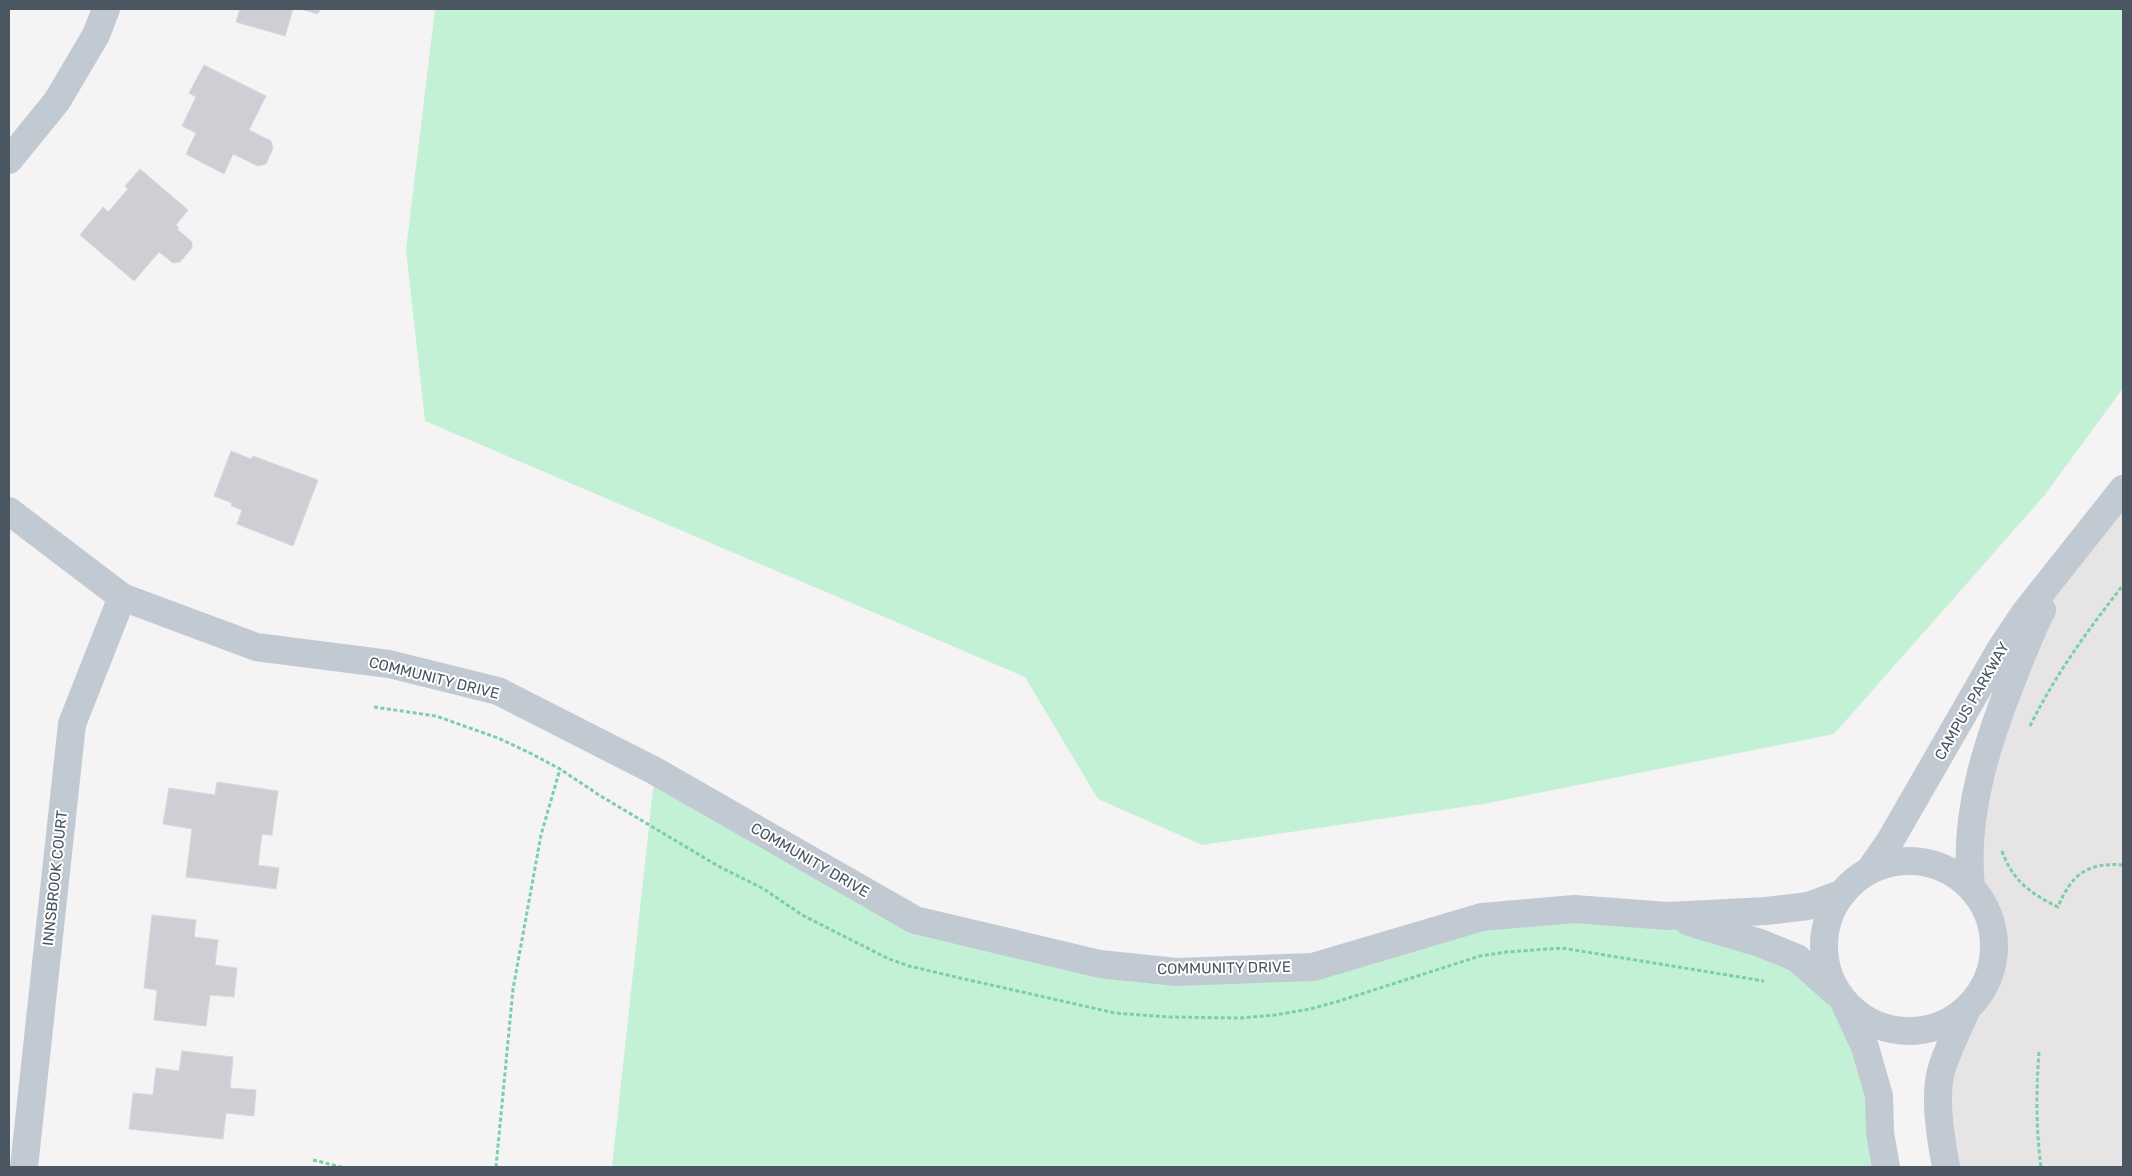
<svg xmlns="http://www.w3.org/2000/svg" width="2132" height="1176" viewBox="0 0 2132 1176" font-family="Rubik,sans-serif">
	<rect width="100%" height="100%" fill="#f5f3f3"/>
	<path fill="#e6e4e5" d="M 2123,489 L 2123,1167 L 1946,1167 L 1939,1114 L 1966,1011 L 1983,991 L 1991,972 L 1995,953 L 1994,933 L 1988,913 L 1971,886 L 1968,861 L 2039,616 Z"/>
	<path fill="#c3f1d5" d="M 435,9 L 2123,9 L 2123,388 L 2044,496 L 1834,734 L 1483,804 L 1202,845 L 1098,799 L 1025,677 L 425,421 L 406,250 Z
		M 655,771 L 915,920 L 1100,964 L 1313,967 L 1574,909 L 1760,943 L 1838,994 L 1886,1167 L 612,1167 Z"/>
	<path fill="#cdcfd5" stroke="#d7d9de" d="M 240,9 L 293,9 L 285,36 L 236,22 Z
		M 300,9 L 320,9 L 318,14 Z
		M 204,65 L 266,96 L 249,130 L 271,141 L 273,148 L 266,164 L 258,166 L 233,154 L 224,174 L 186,154 L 196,133 L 182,126 L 196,97 L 189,93 Z
		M 140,169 L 188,210 L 176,225 L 179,228 L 177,229 L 192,242 L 192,248 L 180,262 L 173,263 L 159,252 L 134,281 L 80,235 L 103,207 L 108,212 L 128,189 L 125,186 Z
		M 231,451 L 251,459 L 253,456 L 318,480 L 293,546 L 237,524 L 242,510 L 231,506 L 232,503 L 214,496 Z
		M 217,782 L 278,791 L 272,835 L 262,834 L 258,865 L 279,868 L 276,889 L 186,877 L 192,829 L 163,824 L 169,788 L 215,795 Z
		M 152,915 L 196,920 L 194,937 L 218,940 L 215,965 L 237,968 L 234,997 L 210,995 L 206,1026 L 154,1020 L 157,990 L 144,988 Z
		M 182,1051 L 233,1057 L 230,1088 L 256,1090 L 254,1116 L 226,1113 L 223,1139 L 129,1129 L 133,1093 L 153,1095 L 156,1068 L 179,1071 Z"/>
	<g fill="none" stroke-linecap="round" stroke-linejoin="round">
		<path stroke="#7ad0a6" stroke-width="3" stroke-dasharray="4 2.5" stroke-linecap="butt" d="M 374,707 L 436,716 L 498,738 L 530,753 L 560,769 L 599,795 L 718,866 L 764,889 L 802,915 L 889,959 L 909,966 L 960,978 L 1115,1013 L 1168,1017 L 1240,1018 L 1275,1015 L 1310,1009 L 1336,1002 L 1480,956 L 1506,952 L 1562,948 L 1764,981
			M 2030,726 C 2055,675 2088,630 2123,585
			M 2002,851 C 2012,880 2031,894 2058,907 C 2071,875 2087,862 2123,865
			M 2039,1052 C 2036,1091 2036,1129 2041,1167
			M 313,1160 L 341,1167
			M 496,1167 L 513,989 L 541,835 L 560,769"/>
		<path stroke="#c1cad2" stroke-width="28" d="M 9,160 L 57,101 L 96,35 L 106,9
			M 9,511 L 122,597 L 256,647 L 389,664 L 498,691 L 655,771 L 915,920 L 1100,964 L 1176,972 L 1313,967 L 1482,917 L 1574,909 L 1668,916 L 1766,911 L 1808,906 L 1843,893
			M1824 946a85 85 0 1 1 170 0a85 85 0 1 1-170 0Z
			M 1869,871 L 1890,841 L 2000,650 L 2024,614 L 2123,489
			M 1971,886 C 1963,812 1989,737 2016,670 C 2024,650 2032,629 2042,610
			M 1689,922 L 1760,943 L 1797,958 L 1835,992
			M 1846,1006 L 1865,1047 L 1879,1096 L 1880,1133 L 1886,1167
			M 24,1167 L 72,724 L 122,597
			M 1946,1167 C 1941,1140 1933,1095 1942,1068 C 1948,1048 1958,1029 1966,1011"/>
	</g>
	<g text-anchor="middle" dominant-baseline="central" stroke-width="4" stroke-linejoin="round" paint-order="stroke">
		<g font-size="15" fill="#4a5661" stroke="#fff">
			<text transform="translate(434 678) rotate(14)">COMMUNITY DRIVE</text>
			<text transform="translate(1972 701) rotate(-60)">CAMPUS PARKWAY</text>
			<text transform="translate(810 860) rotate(30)">COMMUNITY DRIVE</text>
			<text transform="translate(55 878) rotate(-84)">INNSBROOK COURT</text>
			<text transform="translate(1224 968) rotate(-1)">COMMUNITY DRIVE</text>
		</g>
	</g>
	<rect width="2132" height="1176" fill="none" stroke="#4a5661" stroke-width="20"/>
</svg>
